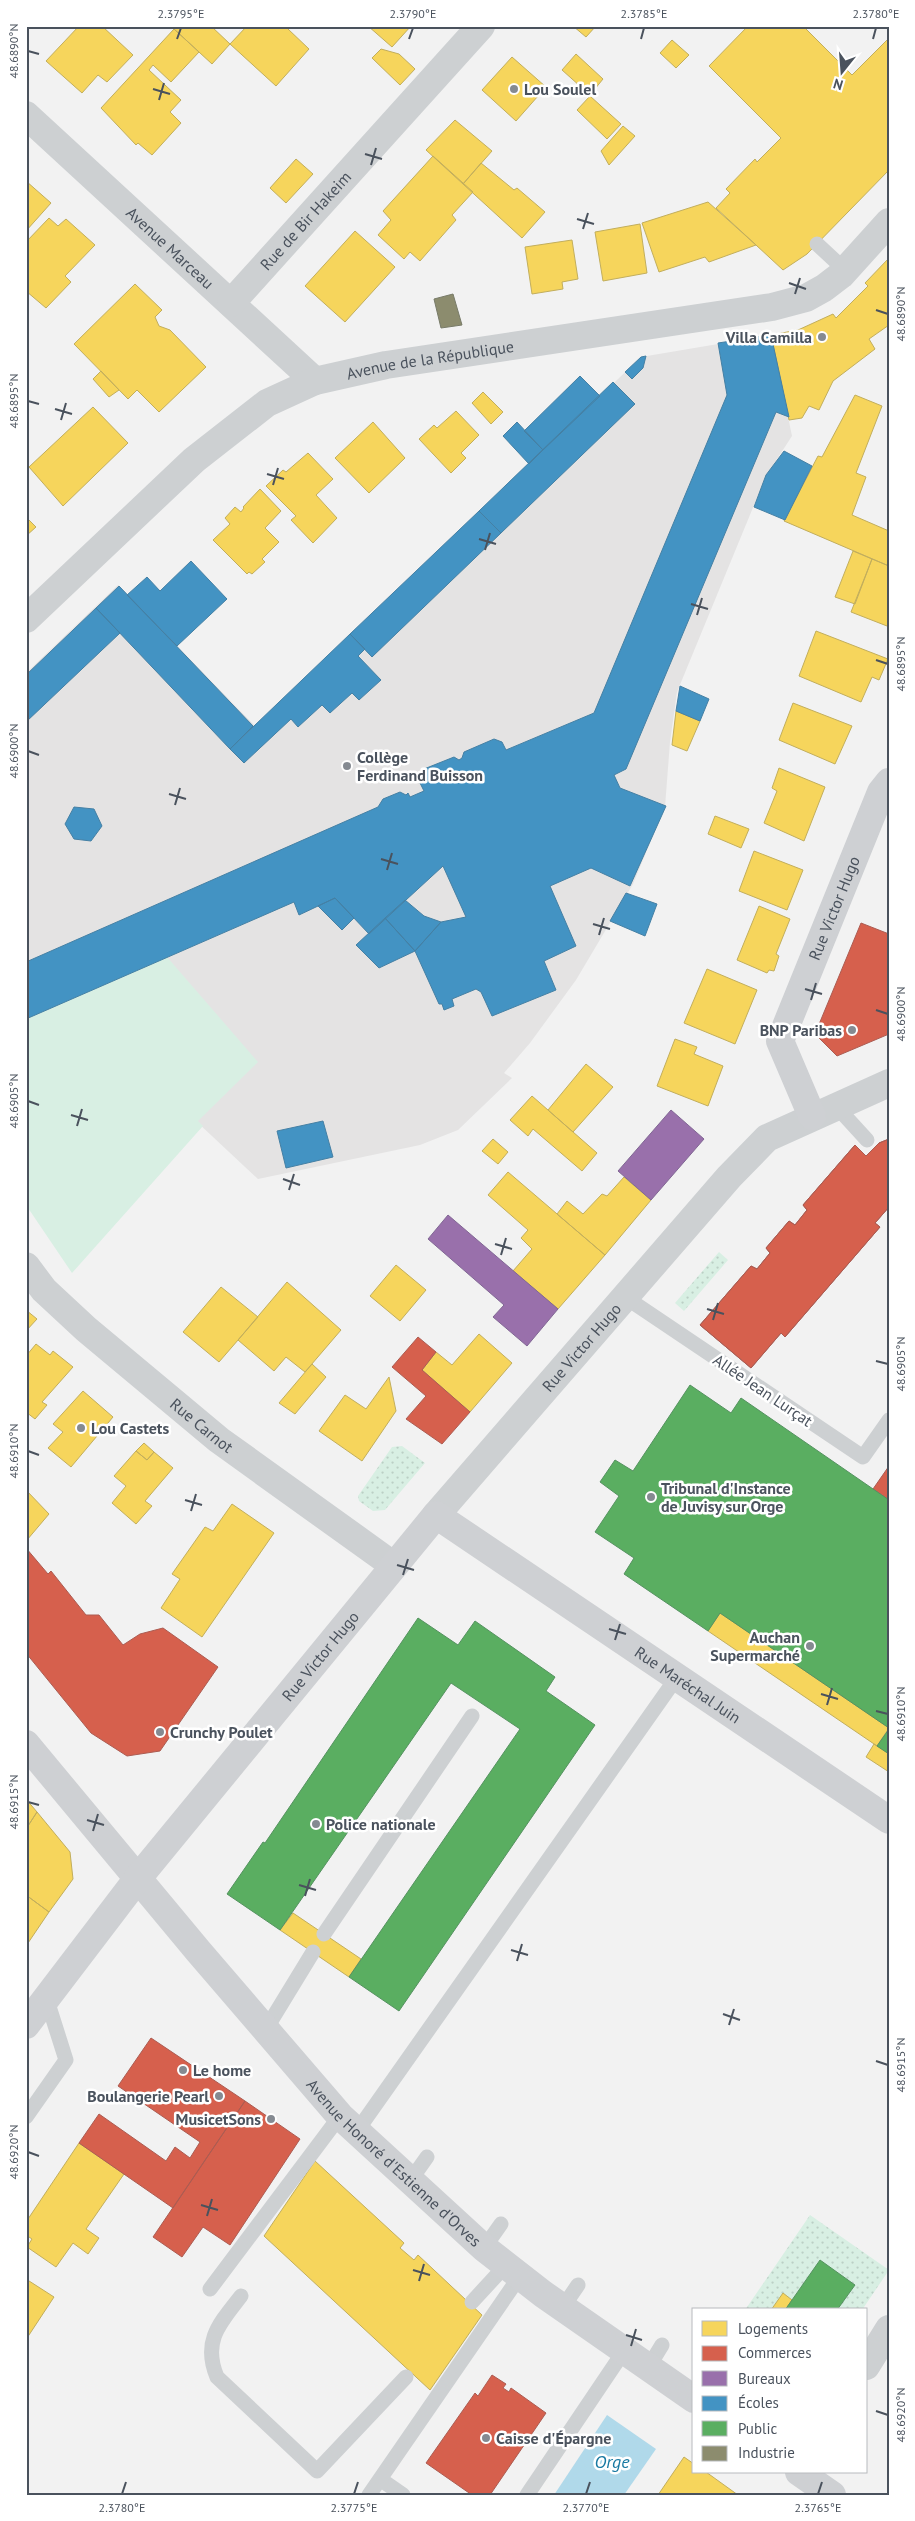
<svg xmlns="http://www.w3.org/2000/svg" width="915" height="2521" viewBox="0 0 915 2521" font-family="'PT Sans',sans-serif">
	<defs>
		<pattern id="grass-dots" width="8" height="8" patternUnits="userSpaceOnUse" patternTransform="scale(1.25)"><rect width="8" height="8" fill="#d8efe3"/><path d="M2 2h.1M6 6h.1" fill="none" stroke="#bbcfc5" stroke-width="1.8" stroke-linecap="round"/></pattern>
	</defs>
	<rect width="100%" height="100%" fill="#f2f2f2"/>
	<path fill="#e4e3e3" d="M 771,335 L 792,436 L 766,476 L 677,692 L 670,742 L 665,807 L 633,884 L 576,980 L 530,1043 L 504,1073 L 512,1078 L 458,1130 L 420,1145 L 258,1179 L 197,1122 L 26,1019 L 26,673 L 118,585 L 255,726 L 641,357 Z"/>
	<path fill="url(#grass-dots)" d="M 719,1252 L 728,1260 L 684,1311 L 675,1303 Z
		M 402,1446 L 425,1463 L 385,1510 L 373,1511 L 359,1501 L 358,1496 L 392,1447 Z
		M 810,2215 L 889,2270 L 862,2310 L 745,2310 Z"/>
	<path fill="#d8efe3" d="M 167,957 L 258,1062 L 198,1121 L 203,1126 L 72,1273 L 26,1205 L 26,1019 Z"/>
	<path fill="#b0d9ea" d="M 607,2415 L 656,2449 L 624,2495 L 554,2495 Z"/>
	<path fill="#f6d55c" stroke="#c2ae5c" d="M 79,26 L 102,26 L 133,55 L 107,82 L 98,75 L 82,93 L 46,61 Z
		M 177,26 L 211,26 L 230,44 L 212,64 L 174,29 Z
		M 247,26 L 290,26 L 288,29 L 309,49 L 276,86 L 230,44 Z
		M 368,26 L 411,26 L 392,47 Z
		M 573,26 L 596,26 L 586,37 Z
		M 748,26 L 803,26 L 852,75 L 889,38 L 889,170 L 807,254 L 783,270 L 716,208 L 730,193 L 726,189 L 755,159 L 757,162 L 781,138 L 709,66 Z
		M 174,29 L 199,52 L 171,82 L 153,65 L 149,70 L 181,100 L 170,112 L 181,123 L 152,155 L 138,143 L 136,145 L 101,108 Z
		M 672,40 L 689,55 L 676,68 L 660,53 Z
		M 381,49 L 399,54 L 415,69 L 400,85 L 372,58 Z
		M 576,54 L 603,79 L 590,95 L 562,70 Z
		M 512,57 L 546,87 L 516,121 L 482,90 Z
		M 590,96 L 621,124 L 607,139 L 577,110 Z
		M 455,120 L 492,151 L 463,184 L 426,150 Z
		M 623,126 L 635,136 L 609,165 L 601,151 Z
		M 433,156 L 473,192 L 452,215 L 456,220 L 420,261 L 410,252 L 404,259 L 378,235 L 391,220 L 383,211 Z
		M 296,159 L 313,174 L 286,203 L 270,188 Z
		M 481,163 L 514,190 L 517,188 L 545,212 L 522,238 L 463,184 Z
		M 26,181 L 51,203 L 26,231 Z
		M 708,202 L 756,245 L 709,262 L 705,257 L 659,272 L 642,223 Z
		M 49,218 L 58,226 L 66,219 L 95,245 L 65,276 L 71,282 L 46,308 L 26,291 L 26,242 Z
		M 640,224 L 647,273 L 603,281 L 595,232 Z
		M 355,231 L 395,267 L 345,322 L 305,286 Z
		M 572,240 L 578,279 L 562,282 L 563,289 L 532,294 L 525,247 Z
		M 889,258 L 889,325 L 869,339 L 875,349 L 833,381 L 819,410 L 809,406 L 802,418 L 789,420 L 771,335 L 798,330 L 833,314 L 836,318 L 868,286 L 865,283 Z
		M 135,284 L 162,310 L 155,317 L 159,326 L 170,330 L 206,367 L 159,412 L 137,390 L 128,399 L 74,344 Z
		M 101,371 L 119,390 L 109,397 L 93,379 Z
		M 483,392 L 503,412 L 491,424 L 472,403 Z
		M 855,395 L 882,406 L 856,473 L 866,477 L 852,515 L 889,531 L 889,566 L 784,521 L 818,456 L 822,457 Z
		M 93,407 L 128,443 L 63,506 L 29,467 Z
		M 456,411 L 479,435 L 461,453 L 466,458 L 451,473 L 419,439 L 434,425 L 437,428 Z
		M 373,422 L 405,458 L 369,493 L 335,458 Z
		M 308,453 L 333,479 L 316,495 L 337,518 L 313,543 L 291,520 L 296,516 L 266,486 L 283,470 L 286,472 Z
		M 260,489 L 281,511 L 265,528 L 279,542 L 262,559 L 265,562 L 252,574 L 249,572 L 247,574 L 213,540 L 230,524 L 225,518 L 235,507 L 241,512 L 244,508 L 243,507 Z
		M 26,517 L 36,527 L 26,536 Z
		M 853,551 L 872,559 L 855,604 L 835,597 Z
		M 872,559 L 889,566 L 889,621 L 887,626 L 851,612 Z
		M 816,631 L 888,659 L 879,680 L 872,677 L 861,702 L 799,676 Z
		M 793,703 L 852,726 L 835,764 L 779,740 Z
		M 676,711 L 700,721 L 687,751 L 672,745 Z
		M 779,768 L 825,787 L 804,841 L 764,823 L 777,791 L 772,788 Z
		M 715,816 L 749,829 L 741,848 L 708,834 Z
		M 754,851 L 803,870 L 787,910 L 739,891 Z
		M 759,906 L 790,919 L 776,954 L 779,956 L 774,971 L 769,970 L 767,973 L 737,960 Z
		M 707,969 L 757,990 L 735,1044 L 684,1023 Z
		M 675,1039 L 697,1047 L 694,1054 L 723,1066 L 708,1106 L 657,1086 Z
		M 586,1064 L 613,1087 L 573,1132 L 548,1110 Z
		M 532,1096 L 597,1153 L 582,1171 L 533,1129 L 528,1136 L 510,1120 Z
		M 493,1139 L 508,1152 L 498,1164 L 482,1151 Z
		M 508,1172 L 605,1255 L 558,1309 L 513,1271 L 532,1249 L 521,1238 L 528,1230 L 488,1195 Z
		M 624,1177 L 651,1200 L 605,1255 L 557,1214 L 567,1201 L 583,1214 L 602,1194 L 607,1196 Z
		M 396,1265 L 426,1290 L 400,1321 L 370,1296 Z
		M 287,1282 L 341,1330 L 305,1372 L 286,1357 L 274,1371 L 238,1340 Z
		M 221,1287 L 258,1317 L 219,1362 L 183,1332 Z
		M 26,1310 L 37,1319 L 26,1331 Z
		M 479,1334 L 512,1363 L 470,1412 L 422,1370 L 436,1352 L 452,1365 Z
		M 36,1344 L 50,1355 L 53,1351 L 73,1367 L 42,1402 L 47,1405 L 35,1419 L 26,1412 L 26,1356 Z
		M 312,1364 L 326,1377 L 295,1414 L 279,1403 Z
		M 389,1377 L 396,1411 L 362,1461 L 319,1431 L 345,1395 L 366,1409 Z
		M 83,1391 L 113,1417 L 71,1467 L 48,1448 L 63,1432 L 53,1424 Z
		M 144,1443 L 154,1452 L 147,1460 L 136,1451 Z
		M 136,1451 L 147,1460 L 154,1452 L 173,1468 L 145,1501 L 152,1506 L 136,1524 L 112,1503 L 126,1486 L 114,1476 Z
		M 26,1490 L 49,1514 L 27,1540 L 26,1539 Z
		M 232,1504 L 274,1533 L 202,1637 L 161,1608 L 180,1579 L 172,1574 L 205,1527 L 213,1531 Z
		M 720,1613 L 889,1728 L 877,1746 L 708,1631 Z
		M 874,1744 L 889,1754 L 889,1772 L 866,1757 Z
		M 26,1799 L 37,1812 L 26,1829 Z
		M 37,1812 L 70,1852 L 73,1879 L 49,1912 L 26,1895 L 26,1829 Z
		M 26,1895 L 49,1912 L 26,1946 Z
		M 293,1913 L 361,1959 L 349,1977 L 280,1930 Z
		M 79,2143 L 124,2174 L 86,2229 L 99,2238 L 88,2254 L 73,2243 L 56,2267 L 27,2247 L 32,2239 L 26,2235 L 26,2222 Z
		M 315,2161 L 404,2243 L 400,2248 L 414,2260 L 418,2255 L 482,2315 L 430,2390 L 264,2236 Z
		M 26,2279 L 54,2297 L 27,2338 L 26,2338 Z
		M 783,2293 L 792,2300 L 785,2310 L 771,2310 Z
		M 684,2457 L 694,2464 L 694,2472 L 706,2472 L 738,2495 L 658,2495 Z"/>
	<path fill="#d6604d" stroke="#ac5c52" d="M 861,923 L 889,934 L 889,1034 L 837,1056 L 815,1034 Z
		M 889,1139 L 889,1207 L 875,1223 L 880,1227 L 785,1337 L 781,1333 L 751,1368 L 700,1325 L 751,1266 L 757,1269 L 770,1253 L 766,1248 L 789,1221 L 795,1225 L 807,1210 L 803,1205 L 855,1145 L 866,1156 L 879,1143 Z
		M 889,1139 L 889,1207 L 875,1223 L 880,1227 L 785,1337 L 781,1333 L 751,1368 L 700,1325 L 751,1266 L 757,1269 L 770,1253 L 766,1248 L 789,1221 L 795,1225 L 807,1210 L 803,1205 L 855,1145 L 866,1156 L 879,1143 Z
		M 418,1337 L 436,1352 L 422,1370 L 470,1412 L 442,1444 L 406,1419 L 426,1396 L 392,1367 Z
		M 889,1466 L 889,1500 L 873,1489 Z
		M 26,1548 L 48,1574 L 51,1571 L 86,1615 L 99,1615 L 123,1645 L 140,1634 L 163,1628 L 218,1667 L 160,1751 L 127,1756 L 91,1733 L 26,1653 Z
		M 151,2038 L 245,2101 L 173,2208 L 79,2143 L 99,2114 L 166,2161 L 175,2147 L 190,2158 L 200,2142 L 118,2086 Z
		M 245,2101 L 300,2139 L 230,2245 L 203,2227 L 182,2257 L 153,2237 Z
		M 492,2375 L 506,2384 L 503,2388 L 509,2392 L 511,2388 L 546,2413 L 490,2495 L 472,2495 L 426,2463 L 475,2393 L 478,2396 Z"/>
	<path fill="#9970ab" stroke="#816794" d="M 671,1110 L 704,1139 L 651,1200 L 618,1171 Z
		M 448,1215 L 558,1309 L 527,1346 L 493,1317 L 504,1305 L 428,1239 Z"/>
	<path fill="#4393c3" stroke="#4580a4" d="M 771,335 L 789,417 L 776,412 L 626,769 L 614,775 L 620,788 L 666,806 L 630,886 L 591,868 L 550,886 L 576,946 L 544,961 L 556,990 L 492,1016 L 481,992 L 476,989 L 452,999 L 454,1006 L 444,1010 L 442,1004 L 439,1004 L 415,951 L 441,922 L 466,917 L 443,866 L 369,934 L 335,898 L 299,915 L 294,902 L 26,1019 L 26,962 L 378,807 L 383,799 L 400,792 L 406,795 L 408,793 L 410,797 L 424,791 L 418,779 L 424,769 L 454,757 L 459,760 L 462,758 L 464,752 L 494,739 L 502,742 L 506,750 L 594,713 L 727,395 L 718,343 Z
		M 646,356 L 643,368 L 632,379 L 625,372 L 641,357 Z
		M 580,376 L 600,396 L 543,450 L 524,431 Z
		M 613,382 L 635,404 L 501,533 L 479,511 Z
		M 517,422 L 543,450 L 529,464 L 503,436 Z
		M 784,451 L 812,466 L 785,520 L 754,507 L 766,475 Z
		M 479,511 L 501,533 L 372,657 L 350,634 Z
		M 191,561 L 227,599 L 177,646 L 127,595 L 147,577 L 160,591 Z
		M 119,586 L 253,726 L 230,749 L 96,608 Z
		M 96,608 L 120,633 L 26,722 L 26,675 Z
		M 350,634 L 365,649 L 358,656 L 381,680 L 359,700 L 352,693 L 330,713 L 322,705 L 298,727 L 291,719 L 244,763 L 230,749 Z
		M 680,686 L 709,699 L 700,721 L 676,711 Z
		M 74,807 L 94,809 L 102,826 L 91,841 L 74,839 L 65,824 Z
		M 626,893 L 657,904 L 645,936 L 610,921 Z
		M 335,898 L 354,918 L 342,930 L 318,906 Z
		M 405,900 L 424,916 L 441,922 L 415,951 L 385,918 Z
		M 385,918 L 415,951 L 379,968 L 356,945 Z
		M 323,1121 L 333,1157 L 286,1168 L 277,1131 Z"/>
	<path fill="#5aae61" stroke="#559260" d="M 690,1385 L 731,1413 L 741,1398 L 889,1500 L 889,1728 L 720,1613 L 708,1631 L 624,1574 L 634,1558 L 595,1532 L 619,1496 L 600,1482 L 615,1460 L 633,1471 Z
		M 418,1618 L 458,1645 L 475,1621 L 555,1677 L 546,1691 L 595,1725 L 399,2011 L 349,1977 L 520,1729 L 451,1683 L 280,1930 L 227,1894 L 263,1842 L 265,1843 Z
		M 889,1729 L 889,1754 L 877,1746 Z
		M 820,2260 L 855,2285 L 837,2310 L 785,2310 Z"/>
	<path fill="#8c8c6e" stroke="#787b69" d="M 453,294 L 462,325 L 441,328 L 434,299 Z"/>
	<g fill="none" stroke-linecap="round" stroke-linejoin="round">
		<path stroke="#cdd0d2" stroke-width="15" d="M 817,244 L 845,270
			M 835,1105 L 867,1140
			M 625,1297 L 863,1457 L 889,1420
			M 324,1934 L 472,1716
			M 266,2029 L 313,1952
			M 26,2117 L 66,2060 L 46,1997
			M 357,2131 L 677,1677
			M 410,2181 L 427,2157
			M 484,2248 L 501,2224
			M 210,2289 L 340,2116
			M 241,2296 C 220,2323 202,2341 217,2377 L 317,2471 L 406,2377
			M 472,2302 L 506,2265
			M 563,2307 L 578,2285
			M 648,2368 L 662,2345
			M 369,2495 L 380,2479
			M 403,2495 L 380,2479 L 520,2276
			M 527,2495 L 624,2351"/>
		<g stroke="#cdd0d2" stroke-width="28">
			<path id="s1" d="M 26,115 L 315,381"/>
			<path id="s2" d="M 231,303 L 481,26"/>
			<path id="s3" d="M 26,619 L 194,460 L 267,403 L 315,381 L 386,365 L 772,307 L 806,298 L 824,288 L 841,275 L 889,222"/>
			<path id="s4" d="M 26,1266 L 44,1290 L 86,1329 L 219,1440 L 393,1565"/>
			<path id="s5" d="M 436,1515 L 729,1177 L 767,1138 L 889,1083"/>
			<path d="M 866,2366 L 889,2329"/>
		</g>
		<g stroke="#ced0d3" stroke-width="28">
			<path id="s6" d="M 812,1116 L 780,1041 L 881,792 L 889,782"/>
			<path id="s7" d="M 26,1744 L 199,1952 L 340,2116 L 484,2248 L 543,2294 L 694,2399"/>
			<path id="s8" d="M 26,2025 L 138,1878 L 436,1515 L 889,1820"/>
			<path d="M 799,2472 L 832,2495"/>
		</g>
	</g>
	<path fill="none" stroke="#4a525d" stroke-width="2" d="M 177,39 L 181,28M 409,39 L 413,28M 641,39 L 644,28M 873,39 L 876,28M 28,51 L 39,54M 153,89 L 170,94M 159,100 L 164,83M 365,154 L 382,159M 371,165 L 376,148M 577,219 L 594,224M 583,229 L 588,213M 789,283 L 806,289M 795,294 L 800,278M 876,310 L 888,314M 28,401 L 39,404M 55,409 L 72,414M 61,420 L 66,403M 267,474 L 284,479M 273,485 L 278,468M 479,539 L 496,544M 485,550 L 490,533M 691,604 L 708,609M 697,615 L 702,598M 876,660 L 888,664M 28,751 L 39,755M 169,794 L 186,799M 175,805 L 180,788M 381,859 L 398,864M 387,870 L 392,853M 593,924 L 610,929M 599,935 L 604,918M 805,989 L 822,994M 811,1000 L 816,983M 876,1010 L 888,1014M 28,1101 L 39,1105M 71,1115 L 88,1120M 77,1126 L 82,1109M 283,1179 L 300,1185M 289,1190 L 294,1174M 495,1244 L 512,1249M 501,1255 L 506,1238M 707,1309 L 724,1314M 713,1320 L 718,1303M 876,1361 L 888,1364M 28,1451 L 39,1455M 185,1500 L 202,1505M 191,1511 L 196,1494M 397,1565 L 414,1570M 403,1575 L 408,1559M 609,1629 L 626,1634M 615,1640 L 620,1624M 821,1694 L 838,1699M 827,1705 L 832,1688M 876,1711 L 888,1714M 28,1802 L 39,1805M 87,1820 L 104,1825M 93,1831 L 98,1814M 299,1885 L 316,1890M 305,1896 L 310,1879M 511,1950 L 528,1955M 517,1961 L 522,1944M 723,2014 L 740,2020M 729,2025 L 734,2009M 876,2061 L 888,2065M 28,2152 L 39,2156M 201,2205 L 218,2210M 207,2216 L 212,2199M 413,2270 L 430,2275M 419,2281 L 424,2264M 626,2335 L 642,2340M 631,2346 L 636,2329M 876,2411 L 888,2415M 122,2494 L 126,2482M 354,2494 L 358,2482M 586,2494 L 590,2482M 818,2494 L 822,2482"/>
	<g fill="#858a91" stroke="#fff" stroke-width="2">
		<circle cx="514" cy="89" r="5"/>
		<circle cx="822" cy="337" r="5"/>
		<circle cx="347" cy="766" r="5"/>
		<circle cx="852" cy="1030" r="5"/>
		<circle cx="81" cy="1428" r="5"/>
		<circle cx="651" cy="1497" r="5"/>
		<circle cx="810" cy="1646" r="5"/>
		<circle cx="160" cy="1732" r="5"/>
		<circle cx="316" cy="1824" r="5"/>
		<circle cx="183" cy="2070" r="5"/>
		<circle cx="219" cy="2096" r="5"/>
		<circle cx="271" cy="2119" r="5"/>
		<circle cx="486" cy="2438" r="5"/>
	</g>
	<g text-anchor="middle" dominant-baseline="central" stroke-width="5" stroke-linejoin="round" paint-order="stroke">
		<g font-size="16" font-weight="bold" fill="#4a525d" stroke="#fff" text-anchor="start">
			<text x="524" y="89">Lou Soulel</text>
			<text x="812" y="337" text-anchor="end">Villa Camilla</text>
			<text x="357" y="757">Collège<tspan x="357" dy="18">Ferdinand Buisson</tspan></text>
			<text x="842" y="1030" text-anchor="end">BNP Paribas</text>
			<text x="91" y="1428">Lou Castets</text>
			<text x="661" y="1488">Tribunal d'Instance<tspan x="661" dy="18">de Juvisy sur Orge</tspan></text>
			<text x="800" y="1637" text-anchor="end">Auchan<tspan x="800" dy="18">Supermarché</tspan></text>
			<text x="170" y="1732">Crunchy Poulet</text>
			<text x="326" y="1824">Police nationale</text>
			<text x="193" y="2070">Le home</text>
			<text x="209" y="2096" text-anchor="end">Boulangerie Pearl</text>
			<text x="261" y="2119" text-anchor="end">MusicetSons</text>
			<text x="496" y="2438">Caisse d'Épargne</text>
		</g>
		<g font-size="16" fill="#4a525d" stroke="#fff">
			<text stroke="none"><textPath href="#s2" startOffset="111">Rue de Bir Hakeim</textPath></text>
			<text stroke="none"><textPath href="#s1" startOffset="196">Avenue Marceau</textPath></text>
			<text stroke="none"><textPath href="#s3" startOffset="494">Avenue de la République</textPath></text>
			<text stroke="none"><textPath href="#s6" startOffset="225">Rue Victor Hugo</textPath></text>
			<text stroke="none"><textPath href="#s5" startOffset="222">Rue Victor Hugo</textPath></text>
			<text transform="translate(763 1390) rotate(34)">Allée Jean Lurçat</text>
			<text stroke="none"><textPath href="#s4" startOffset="238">Rue Carnot</textPath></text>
			<text stroke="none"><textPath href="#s8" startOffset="472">Rue Victor Hugo</textPath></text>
			<text stroke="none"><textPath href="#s8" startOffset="958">Rue Maréchal Juin</textPath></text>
			<text stroke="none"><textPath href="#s7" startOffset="558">Avenue Honoré d'Estienne d'Orves</textPath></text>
		</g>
		<g font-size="18" font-style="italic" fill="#1879a2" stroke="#fff">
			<text x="612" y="2461">Orge</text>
		</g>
	</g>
	<rect width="915" height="2521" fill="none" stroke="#ffffff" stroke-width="55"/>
	<rect x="692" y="2308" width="175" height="165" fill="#ffffff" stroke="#b7babe"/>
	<rect x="702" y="2321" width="25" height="15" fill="#f6d55c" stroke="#b7babe"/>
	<text x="738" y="2334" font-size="15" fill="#4a525d">Logements</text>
	<rect x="702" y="2346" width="25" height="15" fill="#d6604d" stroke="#b7babe"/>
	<text x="738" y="2358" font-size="15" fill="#4a525d">Commerces</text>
	<rect x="702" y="2371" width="25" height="15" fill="#9970ab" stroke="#b7babe"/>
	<text x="738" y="2384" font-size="15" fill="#4a525d">Bureaux</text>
	<rect x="702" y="2396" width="25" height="15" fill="#4393c3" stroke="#b7babe"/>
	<text x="738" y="2408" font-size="15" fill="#4a525d">Écoles</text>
	<rect x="702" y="2421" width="25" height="15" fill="#5aae61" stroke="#b7babe"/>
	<text x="738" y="2434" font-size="15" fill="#4a525d">Public</text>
	<rect x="702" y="2446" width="25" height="15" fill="#8c8c6e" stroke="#b7babe"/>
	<text x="738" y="2458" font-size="15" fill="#4a525d">Industrie</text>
	<g transform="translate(842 72) rotate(197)" stroke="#ffffff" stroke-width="4" paint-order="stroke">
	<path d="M0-4L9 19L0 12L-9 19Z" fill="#4a525d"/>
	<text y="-8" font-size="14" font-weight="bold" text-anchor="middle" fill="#4a525d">N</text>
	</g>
	<rect x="28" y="28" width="860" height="2466" fill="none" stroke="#4a525d" stroke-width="2"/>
	<g font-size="12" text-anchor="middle" fill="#4a525d">
		<text x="181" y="18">2.3795°E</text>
		<text x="413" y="18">2.3790°E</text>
		<text x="644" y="18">2.3785°E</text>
		<text x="876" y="18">2.3780°E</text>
		<text transform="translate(14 51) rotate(-90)" y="4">48.6890°N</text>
		<text transform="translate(901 314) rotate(-90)" y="4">48.6890°N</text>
		<text transform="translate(14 401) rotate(-90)" y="4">48.6895°N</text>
		<text transform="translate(901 664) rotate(-90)" y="4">48.6895°N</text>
		<text transform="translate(14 751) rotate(-90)" y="4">48.6900°N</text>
		<text transform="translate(901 1014) rotate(-90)" y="4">48.6900°N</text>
		<text transform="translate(14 1101) rotate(-90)" y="4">48.6905°N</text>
		<text transform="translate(901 1364) rotate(-90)" y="4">48.6905°N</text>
		<text transform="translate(14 1451) rotate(-90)" y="4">48.6910°N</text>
		<text transform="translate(901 1714) rotate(-90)" y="4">48.6910°N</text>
		<text transform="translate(14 1802) rotate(-90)" y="4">48.6915°N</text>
		<text transform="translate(901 2065) rotate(-90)" y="4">48.6915°N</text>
		<text transform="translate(14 2152) rotate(-90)" y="4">48.6920°N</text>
		<text transform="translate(901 2415) rotate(-90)" y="4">48.6920°N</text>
		<text x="122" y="2512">2.3780°E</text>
		<text x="354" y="2512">2.3775°E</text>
		<text x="586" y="2512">2.3770°E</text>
		<text x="818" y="2512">2.3765°E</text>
	</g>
</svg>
